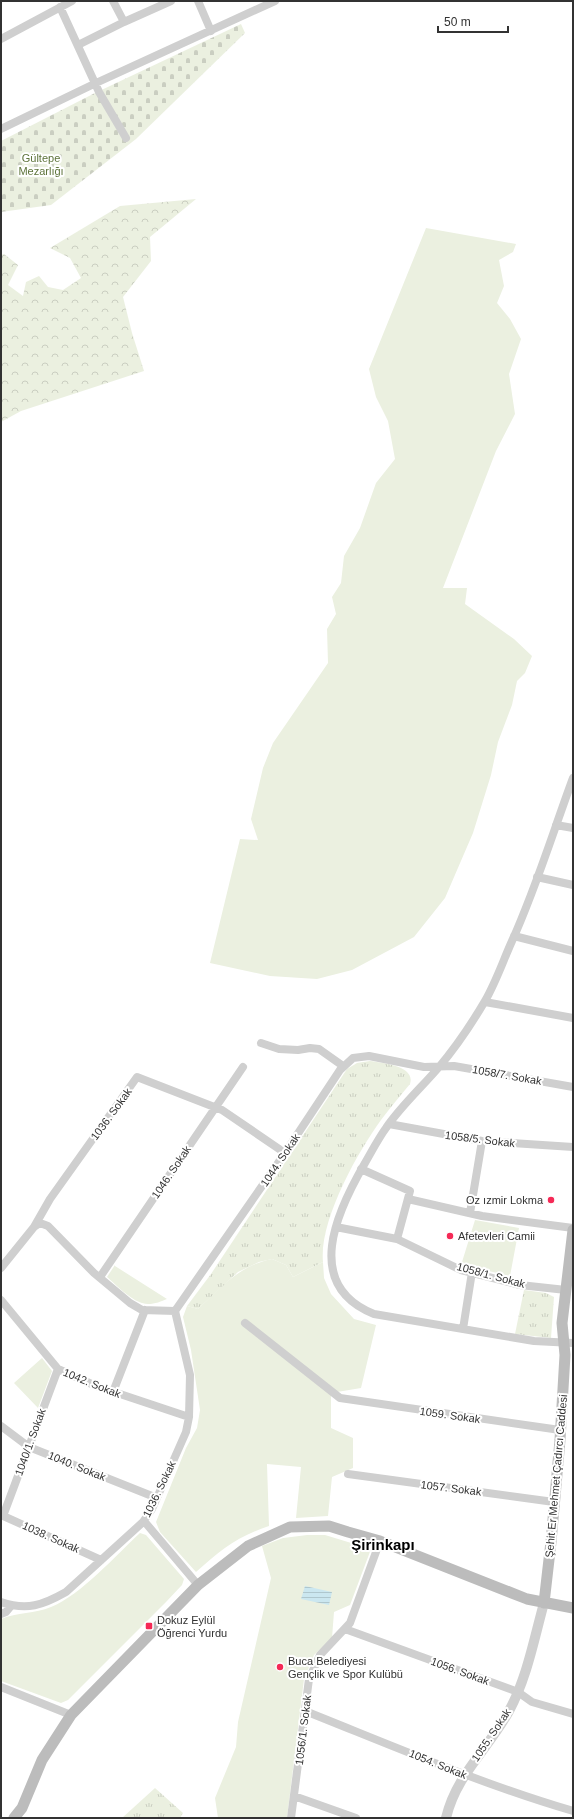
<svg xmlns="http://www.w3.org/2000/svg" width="574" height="1819" viewBox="0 0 574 1819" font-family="Arial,sans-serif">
	<defs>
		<pattern id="forest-crowns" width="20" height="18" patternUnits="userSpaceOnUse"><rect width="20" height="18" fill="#ebf0e0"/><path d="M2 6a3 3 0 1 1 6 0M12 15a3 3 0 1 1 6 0" fill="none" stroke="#cacec1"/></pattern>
		<pattern id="cemetery-stones" width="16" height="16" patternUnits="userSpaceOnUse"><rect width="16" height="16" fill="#ebf0e0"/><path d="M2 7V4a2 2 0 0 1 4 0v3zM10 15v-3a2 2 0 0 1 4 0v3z" fill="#cacec1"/></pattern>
		<pattern id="park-tufts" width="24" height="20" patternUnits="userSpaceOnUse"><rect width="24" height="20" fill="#ebf0e0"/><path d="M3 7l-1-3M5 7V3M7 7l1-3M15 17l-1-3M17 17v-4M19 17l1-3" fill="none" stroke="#cacec1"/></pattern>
		<pattern id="water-rules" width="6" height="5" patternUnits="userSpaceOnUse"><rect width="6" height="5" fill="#cbe7f0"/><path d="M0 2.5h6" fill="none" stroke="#afc7ce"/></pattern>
	</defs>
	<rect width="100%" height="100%" fill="#fff"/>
	<path fill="#ebf0e0" d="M 426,228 L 516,244 L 513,252 L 499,260 L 504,286 L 497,303 L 510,319 L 521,339 L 509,374 L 515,414 L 496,451 L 443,588 L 467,588 L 465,604 L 514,639 L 532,656 L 525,673 L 517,681 L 512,705 L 498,742 L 491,775 L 473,833 L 445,898 L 414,937 L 352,970 L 317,979 L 270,976 L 210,963 L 240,839 L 258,840 L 251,819 L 263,768 L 273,743 L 328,663 L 327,629 L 336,614 L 332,597 L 341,583 L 344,556 L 360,528 L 376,483 L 395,459 L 388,421 L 376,397 L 369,369 Z
		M 475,1220 L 519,1228 L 510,1276 L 467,1266 L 462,1262 Z
		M 272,1259 L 286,1265 L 293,1277 L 323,1262 L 324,1278 L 331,1294 L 354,1319 L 376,1325 L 361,1388 L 331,1393 L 331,1428 L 353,1438 L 353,1468 L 332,1477 L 328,1516 L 296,1518 L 301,1467 L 267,1464 L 269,1526 C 236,1537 221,1550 196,1572 L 160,1532 L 156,1522 L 186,1448 L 197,1428 L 200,1410 L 191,1350 L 183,1317 L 187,1306 L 198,1309 C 222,1287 238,1266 272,1259 Z
		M 115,1265 L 115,1266 L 167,1299 C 160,1302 150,1306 142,1303 C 131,1300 116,1285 107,1277 Z
		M 42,1358 L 52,1371 L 38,1408 L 14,1383 Z
		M 140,1533 L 146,1535 L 184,1579 L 182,1585 L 166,1602 L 68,1700 L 61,1703 L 1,1681 L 1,1619 C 17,1612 35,1614 51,1607 C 81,1595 116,1555 140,1533 Z
		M 307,1535 L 325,1535 L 371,1549 L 350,1605 L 334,1612 L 332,1638 L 314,1655 L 304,1679 L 287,1818 L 218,1818 L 215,1798 L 236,1747 L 238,1722 L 271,1578 L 262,1546 L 283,1538 Z"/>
	<path fill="url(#forest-crowns)" d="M 196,199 L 150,237 L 151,261 L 123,297 L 132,333 L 144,371 L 21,411 L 1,422 L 1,255 L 4,254 L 18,265 L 8,285 L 23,296 L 26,282 L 39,276 L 48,287 L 63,290 L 81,278 L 70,258 L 50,248 L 120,206 Z"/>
	<path fill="url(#cemetery-stones)" d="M 241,24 L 245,33 L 136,139 L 51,205 L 1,212 L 1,141 L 93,94 Z"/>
	<path fill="url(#park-tufts)" d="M 370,1061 C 383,1063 416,1066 410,1084 C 400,1096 390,1108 381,1120 C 357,1153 319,1221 323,1262 L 293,1277 L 286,1265 L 272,1259 L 259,1262 L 238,1272 L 198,1309 L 187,1306 L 211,1274 L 347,1069 L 357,1063 Z
		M 524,1290 L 546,1293 L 554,1297 L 551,1338 L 515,1334 Z
		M 155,1788 L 183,1813 L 180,1818 L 122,1818 Z"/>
	<path fill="url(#water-rules)" d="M 305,1586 L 332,1592 L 329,1605 L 301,1599 Z"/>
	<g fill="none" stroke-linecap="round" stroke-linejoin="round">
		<path stroke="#cfcfcf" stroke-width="8" d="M 113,1 L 124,22 L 171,1
			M 198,1 L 211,31
			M 60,7 L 99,92 L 126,138
			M 1,39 L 72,1
			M 78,45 L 124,22
			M 1,129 L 96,83 L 275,1
			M 573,778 C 553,832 536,888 512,941 C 503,961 496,982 485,1001 C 472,1023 456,1047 439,1067 C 422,1087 401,1106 386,1128 C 378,1139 372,1151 365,1163 C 337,1211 302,1285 374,1314 L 534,1341 L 573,1343
			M 556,825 L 573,828
			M 537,877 L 573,885
			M 514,936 L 573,951
			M 485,1002 L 573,1018
			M 261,1043 L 279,1049 L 298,1050 L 310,1048 L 319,1049 L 343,1066
			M 389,1124 L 482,1141 L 573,1147
			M 408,1199 L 482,1216 L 573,1228
			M 470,1213 L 482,1141
			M 34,1227 L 40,1223 L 48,1226 L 94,1273 L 130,1303 L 142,1310 L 175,1311
			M 336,1227 L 397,1239 L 410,1191 L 361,1169
			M 397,1239 L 461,1270 L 520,1285 L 566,1290
			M 1,1268 L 34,1227 L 50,1199 L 137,1077 L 222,1110 L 285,1153
			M 100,1277 L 243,1067
			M 1,1300 L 58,1369 L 96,1386 L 189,1417
			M 175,1311 L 285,1153 L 340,1070 L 353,1058 L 369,1056 L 424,1067 L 454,1066 L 573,1087
			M 245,1323 L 340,1398 L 560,1430
			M 463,1329 L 472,1272
			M 113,1392 L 145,1310
			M 1,1426 L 29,1447 L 157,1498
			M 348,1474 L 554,1502
			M 1,1515 L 101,1560
			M 3,1516 L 58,1369
			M 144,1521 L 198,1585
			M 1,1602 C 27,1611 43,1605 66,1592 L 143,1522 L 152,1509 L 186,1432 L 189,1417 L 190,1375 L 175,1311
			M 1,1614 L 6,1612 L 11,1606
			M 345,1629 L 518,1692 L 532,1702 L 573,1714
			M 1,1687 L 71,1715
			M 305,1711 C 393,1746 481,1784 573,1811
			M 294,1796 L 356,1818
			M 291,1818 L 309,1679 L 320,1655 L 350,1623 L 380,1541"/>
		<path stroke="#cfcfcf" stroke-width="10" d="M 446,1818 C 456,1775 489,1748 509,1711 C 527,1678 534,1639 544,1603"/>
		<path stroke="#bcbcbc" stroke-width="11" d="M 544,1603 L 551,1542 L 560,1440 L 565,1355 L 562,1323 L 573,1230
			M 14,1818 L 22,1808 L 42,1760 L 71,1715 L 198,1585 L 248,1546 L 290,1527 L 329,1526 L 348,1532 L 380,1541 L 527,1599 L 573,1608"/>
	</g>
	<g fill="#f52956" stroke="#fff" stroke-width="1.5">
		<circle cx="551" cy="1200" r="4"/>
		<circle cx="450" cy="1236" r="4"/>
		<rect x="145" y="1622" width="8" height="8" rx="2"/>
		<circle cx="280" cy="1667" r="4"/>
	</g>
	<g text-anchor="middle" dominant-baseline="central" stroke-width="4" stroke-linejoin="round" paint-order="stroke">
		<g font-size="11" fill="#5d733a" stroke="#fff">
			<text x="41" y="158">Gültepe<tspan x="41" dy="13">Mezarlığı</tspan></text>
		</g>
		<g font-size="11" fill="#323232" stroke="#fff">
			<text transform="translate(507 1075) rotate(10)">1058/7. Sokak</text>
			<text transform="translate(111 1114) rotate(-54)">1036. Sokak</text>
			<text transform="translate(480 1139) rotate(7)">1058/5. Sokak</text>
			<text transform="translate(280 1160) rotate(-56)">1044. Sokak</text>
			<text transform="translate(171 1172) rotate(-56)">1046. Sokak</text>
			<text transform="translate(491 1275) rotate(15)">1058/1. Sokak</text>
			<text transform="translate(92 1383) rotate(22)">1042. Sokak</text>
			<text transform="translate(450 1415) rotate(8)">1059. Sokak</text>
			<text transform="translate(30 1442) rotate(-70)">1040/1. Sokak</text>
			<text transform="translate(77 1466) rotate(22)">1040. Sokak</text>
			<text transform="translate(556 1476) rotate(-85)">Şehit Er Mehmet Çadırcı Caddesi</text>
			<text transform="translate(451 1488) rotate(7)">1057. Sokak</text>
			<text transform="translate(159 1489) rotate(-64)">1036. Sokak</text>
			<text transform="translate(51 1537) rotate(24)">1038. Sokak</text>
			<text transform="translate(460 1671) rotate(20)">1056. Sokak</text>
			<text transform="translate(303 1730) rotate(-83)">1056/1. Sokak</text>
			<text transform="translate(491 1735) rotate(-56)">1055. Sokak</text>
			<text transform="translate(438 1764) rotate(22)">1054. Sokak</text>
		</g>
		<g font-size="11" fill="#323232" stroke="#fff" text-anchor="start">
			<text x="543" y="1200" text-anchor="end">Oz ızmir Lokma</text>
			<text x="458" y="1236">Afetevleri Camii</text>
			<text x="157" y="1620">Dokuz Eylül<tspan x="157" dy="13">Öğrenci Yurdu</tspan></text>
			<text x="288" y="1661">Buca Belediyesi<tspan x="288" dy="13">Gençlik ve Spor Kulübü</tspan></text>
		</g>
		<g font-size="15" font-weight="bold" fill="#000" stroke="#fff">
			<text x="383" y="1544">Şirinkapı</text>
		</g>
	</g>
	<rect width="574" height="1819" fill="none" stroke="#323232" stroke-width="4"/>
	<path d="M438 26v6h70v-6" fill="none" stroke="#323232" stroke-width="2"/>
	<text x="444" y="26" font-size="12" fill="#323232" stroke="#ffffff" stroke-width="3" paint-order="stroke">50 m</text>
</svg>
